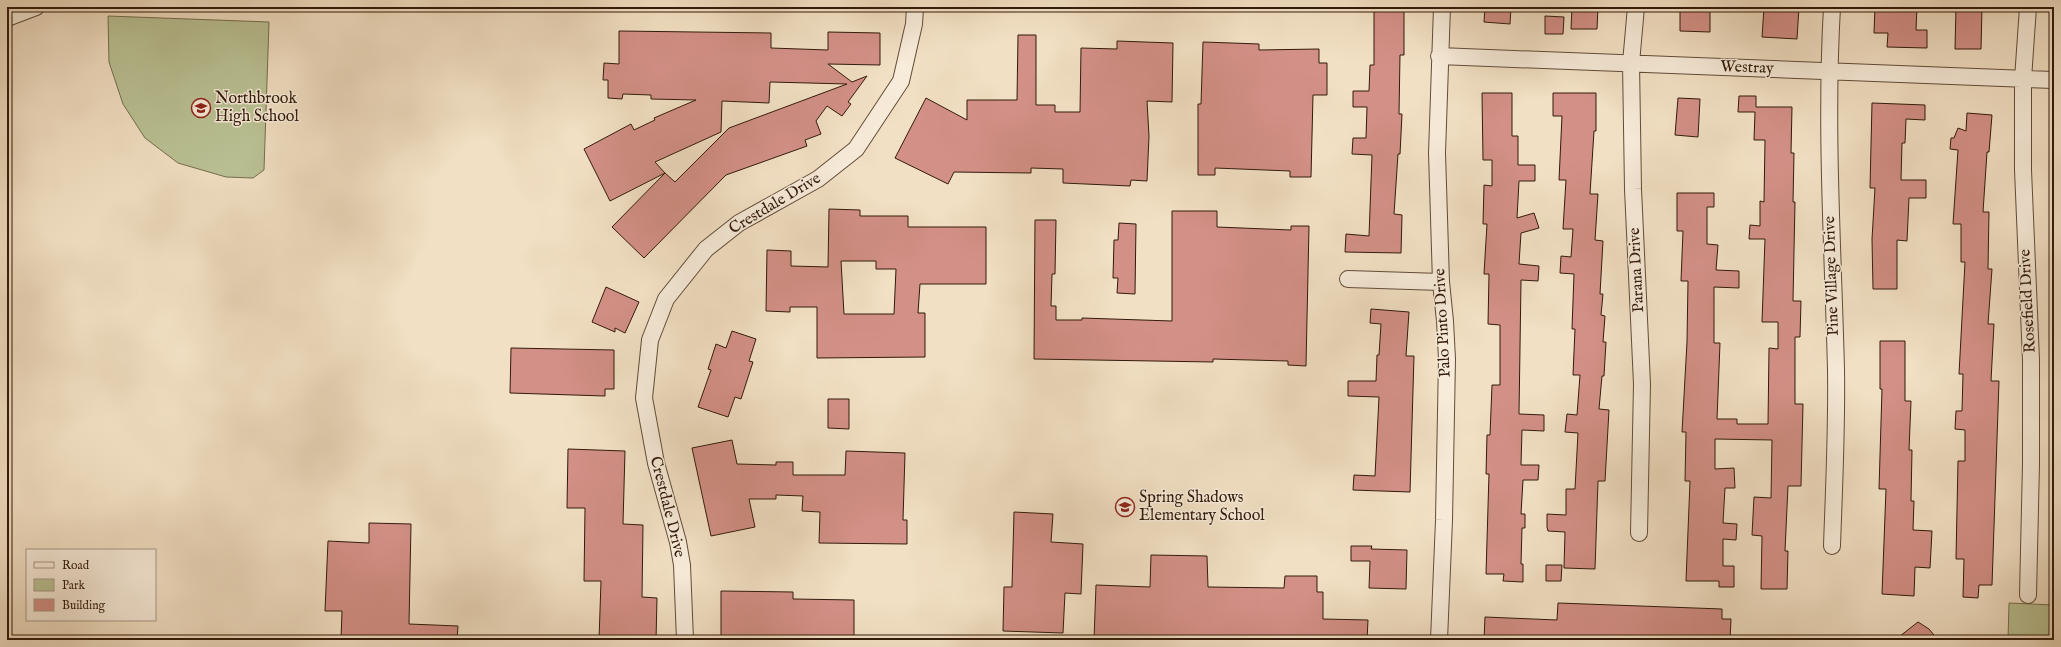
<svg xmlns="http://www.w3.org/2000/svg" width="2061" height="647" viewBox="0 0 2061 647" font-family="'IM FELL English',serif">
	<rect width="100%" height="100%" fill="#f2e0c4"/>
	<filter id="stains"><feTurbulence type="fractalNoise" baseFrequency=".005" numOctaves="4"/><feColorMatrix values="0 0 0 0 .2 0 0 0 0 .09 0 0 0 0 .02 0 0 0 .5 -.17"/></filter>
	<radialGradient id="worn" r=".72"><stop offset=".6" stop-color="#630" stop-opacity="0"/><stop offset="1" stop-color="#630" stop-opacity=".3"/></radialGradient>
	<path fill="#bac295" stroke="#766e50" d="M 108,16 L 269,22 L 264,170 L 253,178 L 226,177 L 178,163 L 145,138 L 123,104 L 109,62 Z
		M 2009,603 L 2054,605 L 2054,640 L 2008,640 Z"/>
	<path fill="#d39087" stroke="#321a0b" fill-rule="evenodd" d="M 1374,7 L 1404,7 L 1404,55 L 1400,55 L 1399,114 L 1402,114 L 1400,154 L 1398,154 L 1394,214 L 1402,215 L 1401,253 L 1345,252 L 1346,234 L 1369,236 L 1372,155 L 1352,154 L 1353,138 L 1366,138 L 1367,107 L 1353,107 L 1353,91 L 1369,91 L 1370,65 L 1374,65 Z
		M 1485,7 L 1511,7 L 1510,24 L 1484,22 Z
		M 1572,7 L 1598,7 L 1597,29 L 1571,29 Z
		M 1680,7 L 1710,7 L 1710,32 L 1680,31 Z
		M 1764,7 L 1799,7 L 1797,39 L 1762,37 Z
		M 1875,7 L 1917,7 L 1916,30 L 1927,30 L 1927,48 L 1887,47 L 1888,33 L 1874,33 Z
		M 1956,7 L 1982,7 L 1981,49 L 1955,49 Z
		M 1545,16 L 1564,17 L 1563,34 L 1545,34 Z
		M 619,31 L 771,33 L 771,48 L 828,50 L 828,32 L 880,33 L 880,65 L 828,64 L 852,82 L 867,76 L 848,102 L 851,104 L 842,116 L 827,106 L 816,121 L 821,134 L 805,140 L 807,146 L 726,175 L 644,258 L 612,227 L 665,173 L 675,182 L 729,128 L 847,84 L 770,82 L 769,103 L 722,101 L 721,132 L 655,162 L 665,173 L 610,201 L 584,149 L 631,124 L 634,130 L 655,120 L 654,118 L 696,100 L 651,99 L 651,95 L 623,94 L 622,99 L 608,98 L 608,80 L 603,80 L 604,63 L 619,64 Z
		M 1018,35 L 1036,35 L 1036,105 L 1055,105 L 1055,112 L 1080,112 L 1081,48 L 1117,49 L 1117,41 L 1173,43 L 1172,102 L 1147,101 L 1149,136 L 1147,181 L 1131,180 L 1130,186 L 1063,183 L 1063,169 L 1031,168 L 1031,173 L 954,172 L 948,184 L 895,158 L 926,98 L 967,120 L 967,100 L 1017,100 Z
		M 1203,42 L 1259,44 L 1259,50 L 1319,49 L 1319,63 L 1327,63 L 1327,95 L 1313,95 L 1311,177 L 1290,177 L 1290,171 L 1215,168 L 1215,175 L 1198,175 L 1198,104 L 1201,104 Z
		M 1482,93 L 1512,93 L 1512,136 L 1518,136 L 1518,165 L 1535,165 L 1535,181 L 1519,181 L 1517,218 L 1534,213 L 1539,228 L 1521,233 L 1519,264 L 1539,266 L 1538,281 L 1521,280 L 1519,414 L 1544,415 L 1544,431 L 1522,430 L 1521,465 L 1539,465 L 1538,480 L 1523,480 L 1521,514 L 1525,514 L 1525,528 L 1522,528 L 1521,564 L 1523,564 L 1523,582 L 1503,581 L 1504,574 L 1486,574 L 1489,474 L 1486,474 L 1487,435 L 1490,435 L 1492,385 L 1500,385 L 1500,325 L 1488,324 L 1489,274 L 1484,274 L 1487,224 L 1483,224 L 1484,185 L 1492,186 L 1492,160 L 1483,160 Z
		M 1553,93 L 1596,93 L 1596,131 L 1594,131 L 1590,194 L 1598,194 L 1595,240 L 1603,241 L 1600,294 L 1603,294 L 1601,315 L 1605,316 L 1603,342 L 1606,342 L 1604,376 L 1602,376 L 1599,409 L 1609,410 L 1605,481 L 1598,481 L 1595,569 L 1564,568 L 1565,532 L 1548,531 L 1547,527 L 1547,514 L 1566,515 L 1566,489 L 1575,489 L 1578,433 L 1565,432 L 1567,414 L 1577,415 L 1580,375 L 1573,375 L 1575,329 L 1572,329 L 1574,274 L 1560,273 L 1561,256 L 1571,257 L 1573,229 L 1563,229 L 1566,180 L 1559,180 L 1562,116 L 1553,116 Z
		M 1739,96 L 1756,96 L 1756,107 L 1792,107 L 1791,153 L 1794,153 L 1793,202 L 1795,202 L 1793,301 L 1801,301 L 1800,337 L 1795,337 L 1795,404 L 1803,404 L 1801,486 L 1788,486 L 1785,551 L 1788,551 L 1787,589 L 1761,589 L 1762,536 L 1752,535 L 1754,497 L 1771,498 L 1772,440 L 1715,439 L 1715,469 L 1734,468 L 1735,488 L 1725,488 L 1723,523 L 1737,524 L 1736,540 L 1723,539 L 1723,566 L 1734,566 L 1734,587 L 1719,587 L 1719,581 L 1686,581 L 1690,481 L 1685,481 L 1686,432 L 1682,432 L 1687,342 L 1688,281 L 1681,281 L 1683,231 L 1677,231 L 1677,193 L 1714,193 L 1714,207 L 1707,207 L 1707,244 L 1718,245 L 1716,270 L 1739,271 L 1739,288 L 1714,287 L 1714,343 L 1720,343 L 1717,419 L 1737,419 L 1737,424 L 1768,424 L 1769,348 L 1778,349 L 1778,322 L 1762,322 L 1765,239 L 1749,239 L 1750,225 L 1760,226 L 1760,201 L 1764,202 L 1765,140 L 1754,140 L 1755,112 L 1738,112 Z
		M 1678,98 L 1700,99 L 1698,137 L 1675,135 Z
		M 1872,103 L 1925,105 L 1925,120 L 1906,119 L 1905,143 L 1902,143 L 1901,180 L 1926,180 L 1926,198 L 1909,198 L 1907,241 L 1897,240 L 1897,289 L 1873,289 L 1872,239 L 1875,188 L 1870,188 Z
		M 1967,113 L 1992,115 L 1989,152 L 1987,152 L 1983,212 L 1989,212 L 1988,269 L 1992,269 L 1988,324 L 1994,324 L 1991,381 L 1999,381 L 1992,585 L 1979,585 L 1978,598 L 1963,597 L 1964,559 L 1956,559 L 1958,461 L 1965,461 L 1965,430 L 1955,429 L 1956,411 L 1962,411 L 1963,374 L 1959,374 L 1965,262 L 1961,262 L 1961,224 L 1953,224 L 1958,150 L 1950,149 L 1951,138 L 1954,138 L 1958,128 L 1966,131 Z
		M 829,209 L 860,210 L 860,216 L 908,216 L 908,227 L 986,227 L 986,284 L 920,284 L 918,313 L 925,313 L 925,357 L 817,358 L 817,307 L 790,307 L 790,312 L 766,311 L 767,250 L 791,251 L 791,266 L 828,267 ZM 841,261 L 876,261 L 876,269 L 896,269 L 894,314 L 844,314 Z
		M 1172,211 L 1217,211 L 1217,227 L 1291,230 L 1291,226 L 1309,226 L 1306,366 L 1288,365 L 1288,361 L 1213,359 L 1213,362 L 1034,359 L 1035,220 L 1056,220 L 1055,274 L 1052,274 L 1051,306 L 1056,306 L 1056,320 L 1082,320 L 1082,318 L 1172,321 Z
		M 1119,223 L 1136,224 L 1135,294 L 1117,293 L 1118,278 L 1113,278 L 1114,240 L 1118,240 Z
		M 606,287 L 639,302 L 625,333 L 615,328 L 615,332 L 592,322 Z
		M 1371,309 L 1409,312 L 1406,356 L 1414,356 L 1410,492 L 1353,490 L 1354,475 L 1375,476 L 1379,397 L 1348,396 L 1348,381 L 1376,381 L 1377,355 L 1379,355 L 1381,324 L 1370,323 Z
		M 732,331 L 756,339 L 749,361 L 753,362 L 741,399 L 735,397 L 728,417 L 698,407 L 711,370 L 708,369 L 716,344 L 726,348 Z
		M 1880,341 L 1905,341 L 1905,401 L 1911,401 L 1909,450 L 1912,450 L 1911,501 L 1914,501 L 1913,530 L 1932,531 L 1930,568 L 1915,567 L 1914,596 L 1882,594 L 1886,489 L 1879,489 L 1882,389 L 1880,389 Z
		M 511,348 L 614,350 L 614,389 L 605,389 L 605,396 L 510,393 Z
		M 828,399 L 849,399 L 849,429 L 828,428 Z
		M 732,440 L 737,464 L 776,465 L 776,462 L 793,462 L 793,475 L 845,475 L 846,451 L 905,453 L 903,520 L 907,520 L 907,544 L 819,543 L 820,512 L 802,511 L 803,496 L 776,495 L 776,499 L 749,499 L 755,527 L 711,536 L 692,448 Z
		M 568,449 L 625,451 L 623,524 L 643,525 L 642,597 L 657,598 L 656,640 L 599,640 L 601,581 L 584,581 L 585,508 L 567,508 Z
		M 1014,512 L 1053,514 L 1051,542 L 1083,544 L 1081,594 L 1065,593 L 1063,633 L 1003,631 L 1004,587 L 1012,587 Z
		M 369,523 L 411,524 L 409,624 L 458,626 L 457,640 L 341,640 L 342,611 L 325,611 L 328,541 L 369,543 Z
		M 1351,546 L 1372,546 L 1371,549 L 1407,550 L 1406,589 L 1369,588 L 1370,561 L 1351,561 Z
		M 1151,555 L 1207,556 L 1208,587 L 1284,588 L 1285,576 L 1317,576 L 1317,592 L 1323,592 L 1323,619 L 1368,620 L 1367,640 L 1094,640 L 1096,585 L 1150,587 Z
		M 1546,565 L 1562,565 L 1561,581 L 1546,581 Z
		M 721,591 L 793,592 L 793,599 L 854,600 L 854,640 L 721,640 Z
		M 1558,603 L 1722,609 L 1722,619 L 1731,619 L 1730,640 L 1484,640 L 1485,617 L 1557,620 Z
		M 1918,622 L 1929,629 L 1938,640 L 1895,640 Z"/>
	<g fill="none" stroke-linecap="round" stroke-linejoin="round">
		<defs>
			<path id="minor" d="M 1636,7 L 1631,63 L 1633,189 L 1642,384 L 1639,533
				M 7,18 L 36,7
				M 1439,56 L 2054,80
				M 1348,279 L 1441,282
				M 1832,546 C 1834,487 1837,429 1836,370 C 1833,248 1825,129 1832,7
				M 2028,595 L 2031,464 L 2031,360 L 2023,170 L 2023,79 L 2028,7
				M 685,640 L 682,565 L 678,542 L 656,463 L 644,398 L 650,340 L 666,299 L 706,249 L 739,223 L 818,179 L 856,149 L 901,81 L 914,24 L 915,7
				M 1439,640 L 1444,520 L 1447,359 L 1445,321 L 1441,282 L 1437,153 L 1442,7"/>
		</defs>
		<use href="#minor" stroke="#624c39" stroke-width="18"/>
		<use href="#minor" stroke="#f7ebd9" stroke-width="16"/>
	</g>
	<defs>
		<symbol id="school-ring" viewBox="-11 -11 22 22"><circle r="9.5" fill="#f7ebd9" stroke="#8f2418" stroke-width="1.5"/><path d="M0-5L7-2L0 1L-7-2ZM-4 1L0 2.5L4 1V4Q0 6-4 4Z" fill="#8f2418"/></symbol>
	</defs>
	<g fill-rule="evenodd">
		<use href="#school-ring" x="190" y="97" width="22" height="22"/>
		<use href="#school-ring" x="1114" y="496" width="22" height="22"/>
	</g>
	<g text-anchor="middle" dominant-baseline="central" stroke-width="3" stroke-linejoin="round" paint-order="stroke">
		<g font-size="16" fill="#321a0b" stroke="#f7ebd9">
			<text transform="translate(1747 68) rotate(2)">Westray</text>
			<text transform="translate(775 204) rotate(-31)">Crestdale Drive</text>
			<text transform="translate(1637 270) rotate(-93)">Parana Drive</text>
			<text transform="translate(1832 276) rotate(-92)">Pine Village Drive</text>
			<text transform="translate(2028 301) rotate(-93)">Rosefield Drive</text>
			<text transform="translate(1443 323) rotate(-93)">Palo Pinto Drive</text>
			<text transform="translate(667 507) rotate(76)">Crestdale Drive</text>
		</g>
		<g font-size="16" fill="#321a0b" stroke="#f7ebd9" text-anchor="start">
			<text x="215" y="99">Northbrook<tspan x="215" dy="18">High School</tspan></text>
			<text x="1139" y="498">Spring Shadows<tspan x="1139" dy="18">Elementary School</tspan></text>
		</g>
	</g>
	<rect width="2061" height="647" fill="none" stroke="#f2e0c4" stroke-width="24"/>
	<rect x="8" y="8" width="2045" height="631" fill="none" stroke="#321a0b" stroke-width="2"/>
	<rect x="12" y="12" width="2037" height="623" fill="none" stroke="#321a0b"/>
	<rect x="26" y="549" width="130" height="72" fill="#f7ebd9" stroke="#a89787"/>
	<rect x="34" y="562" width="20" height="6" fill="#f7ebd9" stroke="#a89787"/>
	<text x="62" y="569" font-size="12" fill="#321a0b">Road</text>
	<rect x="34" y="579" width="20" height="12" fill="#bac295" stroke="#a89787"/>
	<text x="62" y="589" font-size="12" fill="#321a0b">Park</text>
	<rect x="34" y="599" width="20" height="12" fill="#d39087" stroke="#a89787"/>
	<text x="62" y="609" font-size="12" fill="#321a0b">Building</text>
	<rect width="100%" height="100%" filter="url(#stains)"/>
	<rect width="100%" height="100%" fill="url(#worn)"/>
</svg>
